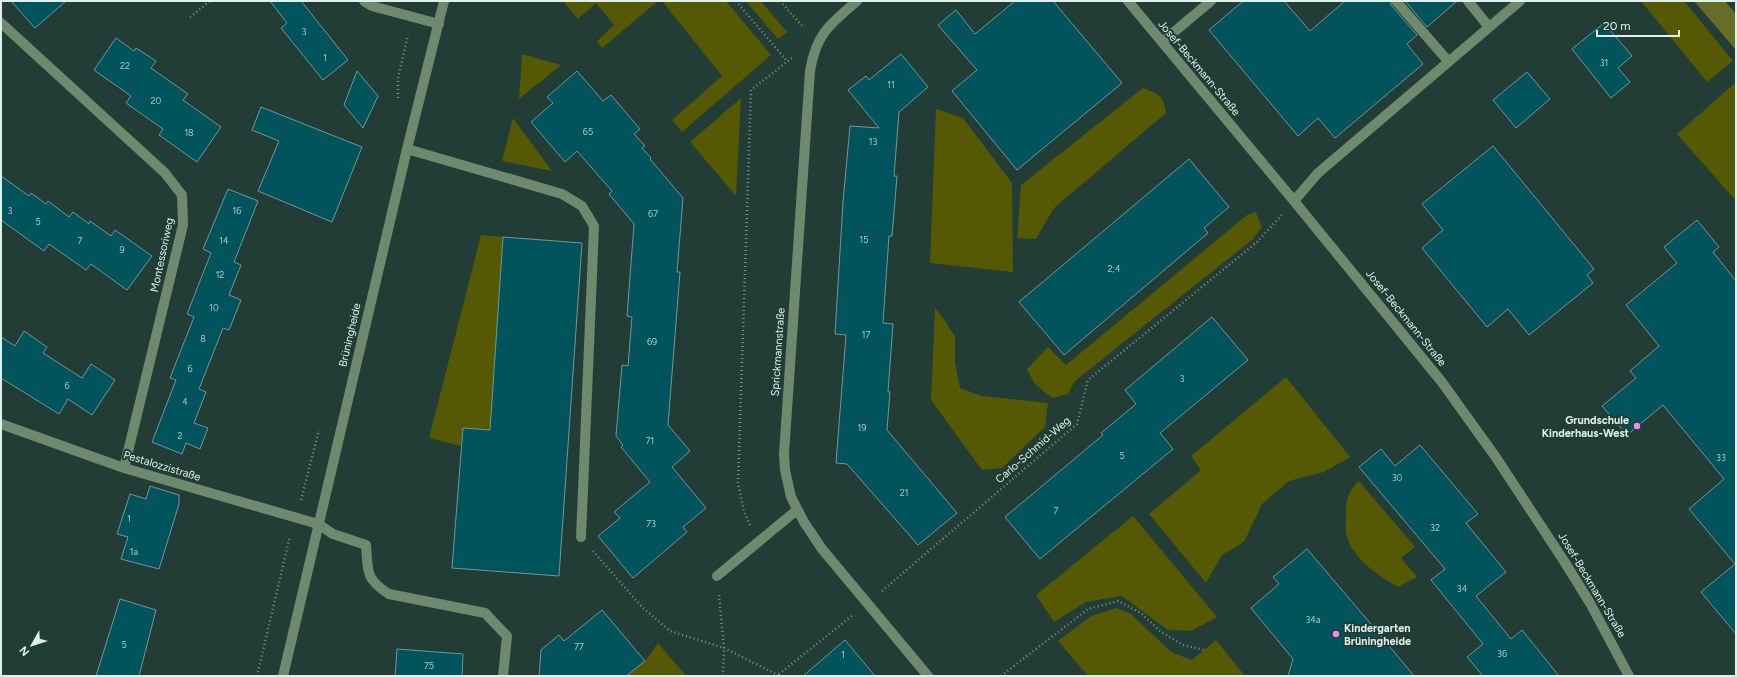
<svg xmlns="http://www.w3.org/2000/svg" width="1737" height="677" viewBox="0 0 1737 677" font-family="Figtree,sans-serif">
	<rect width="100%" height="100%" fill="#213d35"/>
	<path fill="#555903" d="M 563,1 L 658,1 L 602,48 L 597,41 L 614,25 L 596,3 L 578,19 Z
		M 662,1 L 726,1 L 771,55 L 682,132 L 672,120 L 722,76 Z
		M 746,1 L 761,1 L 787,32 L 778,39 Z
		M 1641,1 L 1684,1 L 1733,61 L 1707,82 Z
		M 522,54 L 561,65 L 519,99 Z
		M 1736,82 L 1736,201 L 1677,134 Z
		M 1143,88 C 1158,94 1164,95 1166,113 L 1054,208 L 1036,239 L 1017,238 L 1021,185 Z
		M 741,98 L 736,196 L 690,142 Z
		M 936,109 L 963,118 L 1012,183 L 1013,272 L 930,263 Z
		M 513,118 L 552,171 L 502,161 Z
		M 1256,212 L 1262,227 L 1253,239 L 1075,381 L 1068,394 L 1052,398 L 1034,383 L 1027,369 L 1048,347 L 1066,365 L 1247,215 Z
		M 481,235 L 503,237 L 490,430 L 463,428 L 461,446 L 429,438 Z
		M 935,308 L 944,319 L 955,337 L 955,362 L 960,388 L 982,396 L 1048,403 L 1045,427 L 1002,468 L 982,470 L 931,400 Z
		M 1286,377 L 1350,457 L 1324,472 L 1289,481 L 1262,504 L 1244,542 L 1222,555 L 1206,583 L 1149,514 L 1201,470 L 1191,456 Z
		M 1359,481 L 1415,547 L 1401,558 L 1417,577 L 1398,587 C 1377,574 1351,559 1346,532 C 1345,527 1346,520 1346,514 C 1345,501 1349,489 1359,481 Z
		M 1133,516 L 1217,617 L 1191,631 L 1168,630 L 1122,596 L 1086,602 L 1054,622 L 1036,595 Z
		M 1116,608 L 1130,613 L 1171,652 L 1192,660 L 1216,640 L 1245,676 L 1167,676 L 1163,672 L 1166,676 L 1088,676 L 1058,641 L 1091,616 Z
		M 658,643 L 686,676 L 626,676 L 645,661 Z"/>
	<path fill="#676c26" d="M 1694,1 L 1725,1 L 1736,14 L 1736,50 Z"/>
	<path fill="#01545c" stroke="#76959a" d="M 11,1 L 66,1 L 35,28 Z
		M 270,1 L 301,1 L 348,60 L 323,80 L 281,28 L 287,23 Z
		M 1015,1 L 1053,1 L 1122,83 L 1017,170 L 952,91 L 977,70 L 938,25 L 956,10 L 975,34 Z
		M 1243,1 L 1284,1 L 1310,31 L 1345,1 L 1390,1 L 1391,5 L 1417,35 L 1407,44 L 1423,64 L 1335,138 L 1318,118 L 1298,136 L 1209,30 Z
		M 1405,1 L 1457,1 L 1427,27 Z
		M 1604,23 L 1632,56 L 1618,68 L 1630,82 L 1611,98 L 1572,49 Z
		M 116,38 L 134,51 L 136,48 L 156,61 L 151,68 L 188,94 L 183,100 L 221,127 L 197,162 L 159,135 L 163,129 L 126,103 L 131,96 L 94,70 Z
		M 901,54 L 928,87 L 899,112 L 894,176 L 897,176 L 892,236 L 889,236 L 883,323 L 893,324 L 888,392 L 890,392 L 887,430 L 957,513 L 918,545 L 847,464 L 836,463 L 846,335 L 835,334 L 843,202 L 850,126 L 879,128 L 848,90 L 866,76 L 869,80 Z
		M 357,71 L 378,96 L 363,128 L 344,105 Z
		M 577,71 L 603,101 L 611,95 L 640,129 L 634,134 L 645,146 L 642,148 L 651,158 L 650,159 L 683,198 L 677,272 L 680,272 L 668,425 L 690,451 L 672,467 L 706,508 L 683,527 L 687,532 L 633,578 L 598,536 L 620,518 L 614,512 L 650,482 L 621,447 L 623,445 L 616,436 L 622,365 L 628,366 L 632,317 L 627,316 L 634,224 L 609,194 L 612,191 L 577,151 L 565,162 L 531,122 L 553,103 L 547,97 Z
		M 1527,72 L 1550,99 L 1516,128 L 1493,100 Z
		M 261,107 L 362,147 L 332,222 L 258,191 L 279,141 L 252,130 Z
		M 1493,146 L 1594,269 L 1587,275 L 1593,283 L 1529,335 L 1508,309 L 1487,327 L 1422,248 L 1443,230 L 1422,204 Z
		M 1189,159 L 1229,207 L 1204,228 L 1208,233 L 1064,355 L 1019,302 Z
		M 1,176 L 29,196 L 31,193 L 46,204 L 48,201 L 69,217 L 73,212 L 89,224 L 90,221 L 111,236 L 115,230 L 152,256 L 127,290 L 91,264 L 86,270 L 49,244 L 44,251 L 1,220 Z
		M 228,189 L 258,201 L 234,262 L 241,265 L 229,295 L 241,300 L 229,330 L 223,328 L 199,389 L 206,392 L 194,423 L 208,428 L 200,449 L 186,443 L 182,454 L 152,442 L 176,380 L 170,378 L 194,317 L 187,314 L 211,253 L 203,249 Z
		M 1697,220 L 1719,247 L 1713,252 L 1736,281 L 1736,634 L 1701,592 L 1735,564 L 1689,509 L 1724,479 L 1663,405 L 1627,435 L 1602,406 L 1636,378 L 1630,371 L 1659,346 L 1626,305 L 1677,263 L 1664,247 Z
		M 503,237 L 582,243 L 559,576 L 452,568 L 463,428 L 490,430 Z
		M 1212,317 L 1248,360 L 1160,433 L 1173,449 L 1040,559 L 1005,517 L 1103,435 L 1101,433 L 1136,404 L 1125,390 Z
		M 24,331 L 47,347 L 43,353 L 82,378 L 91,364 L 115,380 L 92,415 L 68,399 L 59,414 L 1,378 L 1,337 L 15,346 Z
		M 1420,445 L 1478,514 L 1466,523 L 1506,572 L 1476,596 L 1511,639 L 1522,630 L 1559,676 L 1483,676 L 1467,657 L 1483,644 L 1431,580 L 1445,569 L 1359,467 L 1381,449 L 1395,466 Z
		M 150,486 L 179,495 L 179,504 L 159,569 L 121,559 L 128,537 L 117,534 L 130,494 L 146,499 Z
		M 1307,549 L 1376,630 L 1414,676 L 1288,676 L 1293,659 L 1251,608 L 1279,584 L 1273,577 Z
		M 120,599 L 156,610 L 139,676 L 96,676 Z
		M 602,610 L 645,661 L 626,676 L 539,676 L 541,650 L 559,635 L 564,641 Z
		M 845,640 L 875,676 L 803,676 Z
		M 397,649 L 463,654 L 462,676 L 395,676 Z"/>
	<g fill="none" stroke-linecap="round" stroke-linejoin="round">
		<path stroke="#7b918b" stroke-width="2.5" stroke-dasharray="1 3" stroke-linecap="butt" d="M 736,1 L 787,61
			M 780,1 L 804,28
			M 190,17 L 210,1
			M 398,98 L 398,78 L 408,35
			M 301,500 L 319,430
			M 750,525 L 744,512 L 738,483 L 751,90 L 792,58
			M 593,551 L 643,608 L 670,631 L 724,648 L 780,676
			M 882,591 L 1077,424 L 1088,380 L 1257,242 L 1282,215
			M 719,595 L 724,648 L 723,676
			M 779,674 L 853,615
			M 257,676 L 290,536
			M 1001,676 L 1088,609 L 1118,601 L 1141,613 L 1161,632 L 1183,645 L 1204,650"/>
		<path stroke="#6e896d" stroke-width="10" d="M 364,1 L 372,6 L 439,24
			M 857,1 C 830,24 816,34 810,71 L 784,454 L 785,470 L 791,497 L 804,522 L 822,549 L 928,676
			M 1128,1 L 1294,201 L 1441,381 L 1495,456 L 1564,561 L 1590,603 L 1629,676
			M 1396,1 L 1448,61
			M 1468,1 L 1489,27
			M 1,23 L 165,173 L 182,195 L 183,225 L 124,468
			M 1162,42 L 1211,1
			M 407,149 L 562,194 L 582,206 L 594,226 L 581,537
			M 1294,201 L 1318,173 L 1520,1
			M 1,424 L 124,468 L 318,524 L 333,534 L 366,545 C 368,571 365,579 389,594 L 485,613 L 507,636 L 503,676
			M 717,576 L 797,510
			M 283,676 L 407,149 L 444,1"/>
	</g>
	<g fill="#f888ea" stroke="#213d35" stroke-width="1.5">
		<circle cx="1637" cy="426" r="4"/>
		<circle cx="1336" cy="634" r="4"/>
	</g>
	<g text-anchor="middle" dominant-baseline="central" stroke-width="4" stroke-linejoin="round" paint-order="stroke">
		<g font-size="9" fill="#a8c9c7">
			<text x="304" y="31">3</text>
			<text x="325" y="57">1</text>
			<text x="1604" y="62">31</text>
			<text x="125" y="65">22</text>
			<text x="891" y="84">11</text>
			<text x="156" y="100">20</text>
			<text x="588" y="131">65</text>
			<text x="189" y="132">18</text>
			<text x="873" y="141">13</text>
			<text x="10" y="210">3</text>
			<text x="237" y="210">16</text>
			<text x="653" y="213">67</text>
			<text x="38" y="221">5</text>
			<text x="864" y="239">15</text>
			<text x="80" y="240">7</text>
			<text x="224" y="240">14</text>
			<text x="122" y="249">9</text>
			<text x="1114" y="268">2;4</text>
			<text x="220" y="274">12</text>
			<text x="214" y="307">10</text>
			<text x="866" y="334">17</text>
			<text x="203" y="338">8</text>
			<text x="652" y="341">69</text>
			<text x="190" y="368">6</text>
			<text x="1182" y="378">3</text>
			<text x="67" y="385">6</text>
			<text x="185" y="401">4</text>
			<text x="862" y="427">19</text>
			<text x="180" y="435">2</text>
			<text x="650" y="440">71</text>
			<text x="1122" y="455">5</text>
			<text x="1721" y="457">33</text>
			<text x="1397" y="477">30</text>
			<text x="904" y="492">21</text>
			<text x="1056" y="510">7</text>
			<text x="129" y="518">1</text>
			<text x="651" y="523">73</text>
			<text x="1435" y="527">32</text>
			<text x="134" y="551">1a</text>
			<text x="1462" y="588">34</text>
			<text x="1313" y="619">34a</text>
			<text x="124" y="644">5</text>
			<text x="579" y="646">77</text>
			<text x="1502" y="653">36</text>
			<text x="843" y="654">1</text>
			<text x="429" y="665">75</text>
		</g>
		<g font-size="11" fill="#e0f0eb" stroke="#213d35">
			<text transform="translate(1199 68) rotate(50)">Josef-Beckmann-Straße</text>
			<text transform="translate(162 255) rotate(-78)">Montessoriweg</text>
			<text transform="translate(1406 318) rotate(51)">Josef-Beckmann-Straße</text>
			<text transform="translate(350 335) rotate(-77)">Brüningheide</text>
			<text transform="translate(778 352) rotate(-86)">Sprickmannstraße</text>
			<text transform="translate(1033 450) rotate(-41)">Carlo-Schmid-Weg</text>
			<text transform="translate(162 466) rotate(17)">Pestalozzistraße</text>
			<text transform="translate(1592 585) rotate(59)">Josef-Beckmann-Straße</text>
		</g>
		<g font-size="11" font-weight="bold" fill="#e0f0eb" stroke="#213d35" text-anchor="end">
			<text x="1629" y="420">Grundschule<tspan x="1629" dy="13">Kinderhaus-West</tspan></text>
			<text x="1344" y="628" text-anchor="start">Kindergarten<tspan x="1344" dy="13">Brüningheide</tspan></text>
		</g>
	</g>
	<rect width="1737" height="677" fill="none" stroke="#e0f0eb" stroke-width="4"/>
	<g transform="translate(32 645) rotate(231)" stroke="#213d35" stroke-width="3" paint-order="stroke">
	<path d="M0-3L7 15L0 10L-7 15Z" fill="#e0f0eb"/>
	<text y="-6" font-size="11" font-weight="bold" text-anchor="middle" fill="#e0f0eb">N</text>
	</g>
	<path d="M1597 30v6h82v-6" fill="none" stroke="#e0f0eb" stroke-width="2"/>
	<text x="1603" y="30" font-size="12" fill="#e0f0eb" stroke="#213d35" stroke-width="3" paint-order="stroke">20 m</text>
</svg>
